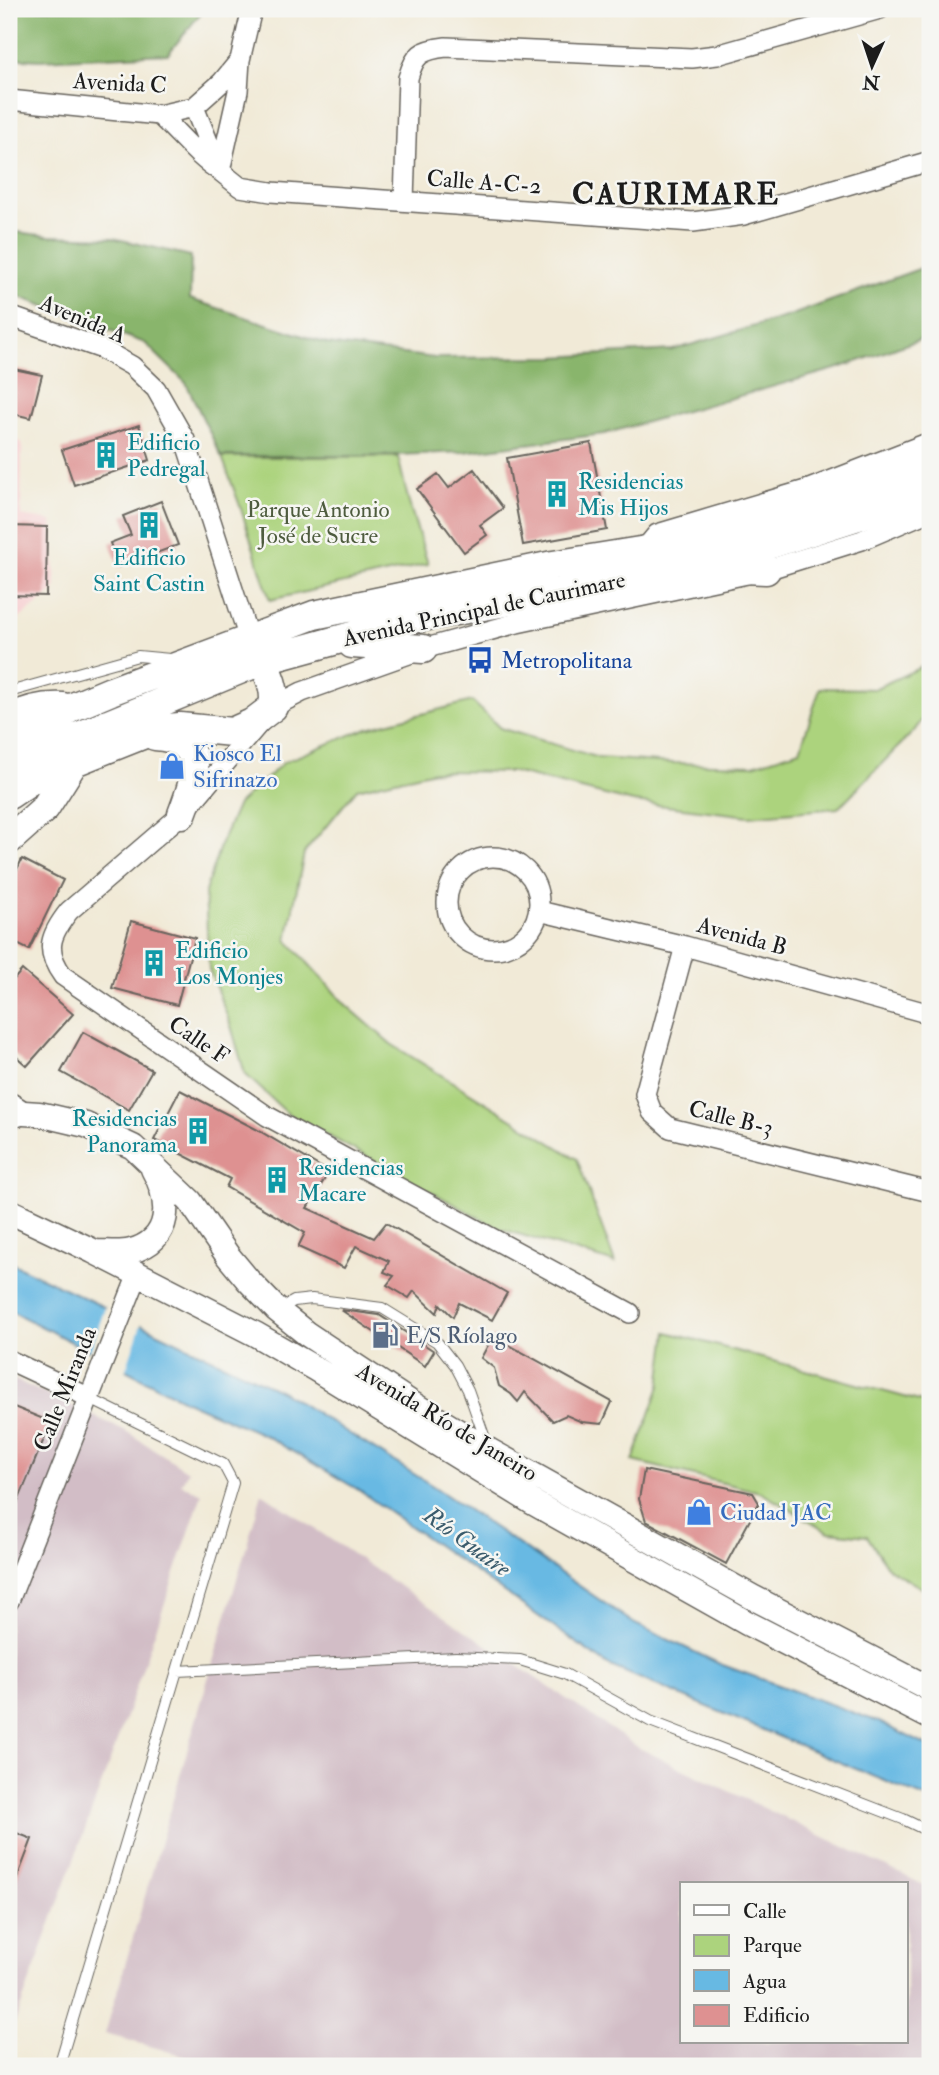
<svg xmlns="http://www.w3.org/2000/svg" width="939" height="2075" viewBox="0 0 939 2075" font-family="'IM FELL Double Pica',serif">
	<rect width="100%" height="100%" fill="#f6f6f2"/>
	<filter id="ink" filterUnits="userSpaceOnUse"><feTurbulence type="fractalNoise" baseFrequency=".0143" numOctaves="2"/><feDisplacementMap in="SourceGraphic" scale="14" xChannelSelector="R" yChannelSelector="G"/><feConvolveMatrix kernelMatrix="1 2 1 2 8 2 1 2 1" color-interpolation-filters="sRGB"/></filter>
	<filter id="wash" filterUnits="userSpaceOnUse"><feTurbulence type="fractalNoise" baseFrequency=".00686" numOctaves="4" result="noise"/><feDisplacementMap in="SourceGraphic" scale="28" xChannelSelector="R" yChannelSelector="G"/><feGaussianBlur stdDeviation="1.57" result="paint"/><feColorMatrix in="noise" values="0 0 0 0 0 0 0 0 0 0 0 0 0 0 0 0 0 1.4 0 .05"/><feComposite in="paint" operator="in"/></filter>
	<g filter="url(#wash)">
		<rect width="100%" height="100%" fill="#f1ead7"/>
		<path fill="#f7cfd1" d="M 9,439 L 22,442 L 21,516 L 52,521 L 56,589 L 9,627 Z"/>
		<path fill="#d2bdc6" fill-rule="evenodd" d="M 9,1377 L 124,1430 L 188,1471 L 181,1484 L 202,1494 L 129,1708 L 9,2039 Z
			M 262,1493 L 639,1748 L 930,1888 L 930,2066 L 223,2066 L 105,2034 ZM 682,1884 L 906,1884 L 906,2042 L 682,2042 Z"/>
		<path fill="#acd37d" stroke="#64784c" stroke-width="2" d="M 222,457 L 398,457 L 409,503 L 428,564 L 270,600 L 240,506 Z
			M 930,663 L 930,709 L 914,731 L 838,808 L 749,816 L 633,802 L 513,772 L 434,771 L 357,789 L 304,853 L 287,940 L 345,1004 L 391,1044 L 577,1159 L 615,1263 L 498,1228 L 288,1114 L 245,1074 L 231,1026 L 209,969 L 205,892 L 221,843 L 238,804 L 284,762 L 367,728 L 472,701 L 500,728 L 599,758 L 673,763 L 753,765 L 800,750 L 820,688 L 874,689 Z
			M 667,1332 L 930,1404 L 930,1593 L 888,1568 L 867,1536 L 829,1532 L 760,1492 L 633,1461 L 660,1386 Z"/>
		<path fill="#89b56c" stroke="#526844" stroke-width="2" d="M 9,9 L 204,9 L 168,54 L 39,60 L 9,58 Z
			M 9,231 L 48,236 L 113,238 L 191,256 L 190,299 L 328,344 L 435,358 L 554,357 L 673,350 L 789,316 L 930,265 L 930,336 L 839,368 L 604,434 L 464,452 L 375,456 L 221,456 L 186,383 L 145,343 L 9,293 Z"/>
		<path fill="#67b9e3" stroke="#426a80" stroke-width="2" d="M 9,1262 L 281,1391 L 433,1486 L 635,1624 L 720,1664 L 879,1722 L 930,1747 L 930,1800 L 608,1665 L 357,1489 L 266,1436 L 186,1401 L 9,1310 Z"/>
		<path fill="#f1ead7" d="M 106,1305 L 142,1322 L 125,1372 L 89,1354 Z"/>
		<g id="blocks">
			<path fill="#de9191" d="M 9,368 L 42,375 L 31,418 L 9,413 Z
				M 139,425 L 150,460 L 74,485 L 62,450 Z
				M 591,443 L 607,530 L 523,545 L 507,458 Z
				M 474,469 L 503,508 L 480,525 L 487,535 L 464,552 L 417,489 L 438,474 L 449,488 Z
				M 161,501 L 178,545 L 119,567 L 110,543 L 131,535 L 123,516 Z
				M 9,526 L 47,527 L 46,596 L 9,595 Z
				M 22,859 L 63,880 L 29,950 L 9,940 L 9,886 Z
				M 131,921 L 195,938 L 177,1005 L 112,988 Z
				M 22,970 L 73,1014 L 27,1066 L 9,1050 L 9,985 Z
				M 83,1032 L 152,1070 L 129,1110 L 61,1072 Z
				M 180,1090 L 256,1129 L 329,1172 L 307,1208 L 374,1238 L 386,1223 L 507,1293 L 492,1320 L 459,1303 L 453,1317 L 440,1304 L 437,1313 L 414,1291 L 409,1298 L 387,1285 L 394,1276 L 384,1272 L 389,1261 L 356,1246 L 344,1268 L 298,1247 L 305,1233 L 226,1187 L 230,1179 L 154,1140 Z
				M 341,1310 L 379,1315 L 434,1351 L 425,1366 Z
				M 493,1336 L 612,1402 L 602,1424 L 582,1422 L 566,1415 L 553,1421 L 525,1392 L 518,1402 L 511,1394 L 499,1386 L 494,1368 L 481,1358 Z
				M 9,1405 L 51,1422 L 9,1523 Z
				M 644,1470 L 753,1493 L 759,1503 L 726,1564 L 646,1521 L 639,1499 Z
				M 9,1830 L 32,1839 L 10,1897 L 9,1897 Z"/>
		</g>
	</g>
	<g filter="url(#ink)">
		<use href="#blocks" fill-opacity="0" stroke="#67645d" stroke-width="2"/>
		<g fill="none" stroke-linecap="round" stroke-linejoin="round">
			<defs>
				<path id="service" d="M 9,692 L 138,656 L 170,659
					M 278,1310 L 294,1301 L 312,1299 L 382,1308 L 437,1342 L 455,1365 L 468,1390 L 487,1444
					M 177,1671 L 456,1657 L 520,1660 L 565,1674 L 650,1721 L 903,1819 L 930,1832
					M 59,2066 L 233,1483 L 223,1464 L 88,1398"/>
				<path id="minor" d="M 9,100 L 159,115 L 194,107 L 222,82 L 240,60 L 252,9
					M 194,107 L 220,171 L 240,187 L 271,192 L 693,222 L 744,215 L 930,161
					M 159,115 C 179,133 197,157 220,171 L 238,91 L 240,60
					M 404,201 L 408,78 C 415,54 421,50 446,47 L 692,58 L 717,55 L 880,9
					M 9,316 L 100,348 L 132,366 L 156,389 L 185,440 L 249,639
					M 643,551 L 657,534 L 809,489 L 930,442
					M447 903a46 46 0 1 1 92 0a46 46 0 1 1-92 0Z
					M 539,911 L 685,946 L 930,1014
					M 685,946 L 645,1094 L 652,1112 L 670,1128 L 930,1192
					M 630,1313 L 267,1116 L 63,976 C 44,950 50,935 69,911 L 182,814 L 273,707 L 302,692 L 423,649 L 517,623 L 766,570 L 862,540 L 930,511
					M 9,1360 L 88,1397
					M 9,1601 L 138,1274"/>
				<path id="tertiary" d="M 9,1112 L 39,1114 L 86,1125 L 133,1147 L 190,1201 L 228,1256 L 248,1280 L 277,1310 L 307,1334 L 411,1403 L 490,1451 L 754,1598 L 930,1689
					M 9,1211 L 93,1251 L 255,1334 L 314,1368 L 532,1502 L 747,1623 L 930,1717
					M 97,1252 C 108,1252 120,1254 131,1251 C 173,1240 171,1201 153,1169"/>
				<path id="secondary" d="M 721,568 L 766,570
					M 352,644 L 423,649
					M 9,719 C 26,710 44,706 63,707
					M 155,736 C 209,740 196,777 182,814
					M 9,745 L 73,707 L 111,691 L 314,615 L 553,565 L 696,542 L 767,523 L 858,490 L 930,460
					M 9,772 L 50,748 L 261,661 L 417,618 L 700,567 L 868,513 L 930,489
					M 9,795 L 34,778 L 157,729 L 180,727 L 232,732 L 252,723 L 273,707 C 278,685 263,663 252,645
					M 9,840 L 45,808 L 74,762
					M 9,1107 L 17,1112"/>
			</defs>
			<use href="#service" stroke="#67645d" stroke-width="12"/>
			<use href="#minor" stroke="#67645d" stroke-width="22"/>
			<use href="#tertiary" stroke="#67645d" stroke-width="27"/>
			<use href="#secondary" stroke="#67645d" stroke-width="31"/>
			<use href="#service" stroke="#fff" stroke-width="10"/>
			<use href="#minor" stroke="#fff" stroke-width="19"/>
			<use href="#tertiary" stroke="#fff" stroke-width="24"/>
			<use href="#secondary" stroke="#fff" stroke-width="28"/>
		</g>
	</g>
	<defs>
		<symbol id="building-bare" viewBox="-9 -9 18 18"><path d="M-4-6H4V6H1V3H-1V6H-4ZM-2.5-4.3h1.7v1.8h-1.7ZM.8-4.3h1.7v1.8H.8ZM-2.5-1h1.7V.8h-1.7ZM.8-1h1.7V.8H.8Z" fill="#0f9aa8" stroke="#f6f6f2" stroke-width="2.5" paint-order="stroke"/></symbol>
		<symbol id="bus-bare" viewBox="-9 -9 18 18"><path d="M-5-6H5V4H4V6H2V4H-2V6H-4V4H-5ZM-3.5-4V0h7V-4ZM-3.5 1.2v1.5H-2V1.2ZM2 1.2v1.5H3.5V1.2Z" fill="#1a4fb4" stroke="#f6f6f2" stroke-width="2.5" paint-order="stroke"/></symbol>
		<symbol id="shop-bare" viewBox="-9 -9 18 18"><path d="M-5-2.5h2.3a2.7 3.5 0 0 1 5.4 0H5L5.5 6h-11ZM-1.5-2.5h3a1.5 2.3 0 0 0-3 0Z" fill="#3f7fe0" stroke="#f6f6f2" stroke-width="2.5" paint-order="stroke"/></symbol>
		<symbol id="fuel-bare" viewBox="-9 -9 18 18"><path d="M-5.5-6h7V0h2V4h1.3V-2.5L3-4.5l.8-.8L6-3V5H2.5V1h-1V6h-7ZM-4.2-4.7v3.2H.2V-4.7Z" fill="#5c6f8a" stroke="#f6f6f2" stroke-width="2.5" paint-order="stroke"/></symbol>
	</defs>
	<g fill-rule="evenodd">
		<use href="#building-bare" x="87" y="436" width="38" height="38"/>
		<use href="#building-bare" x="538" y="475" width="38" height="38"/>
		<use href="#building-bare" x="130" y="506" width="38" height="38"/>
		<use href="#bus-bare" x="461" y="641" width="38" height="38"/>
		<use href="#shop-bare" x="153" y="747" width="38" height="38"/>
		<use href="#building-bare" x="135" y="944" width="38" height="38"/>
		<use href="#building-bare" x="179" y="1112" width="38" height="38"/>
		<use href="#building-bare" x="258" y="1161" width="38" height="38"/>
		<use href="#fuel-bare" x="366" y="1316" width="38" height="38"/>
		<use href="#shop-bare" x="680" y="1493" width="38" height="38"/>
	</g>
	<g text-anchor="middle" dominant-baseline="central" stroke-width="5" stroke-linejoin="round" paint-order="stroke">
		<g font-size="23" fill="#1c1c1c" stroke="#f6f6f2">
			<text transform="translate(120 83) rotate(3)">Avenida C</text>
			<text transform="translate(484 182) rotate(4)">Calle A-C-2</text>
			<text transform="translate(83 319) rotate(23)">Avenida A</text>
			<text transform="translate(484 609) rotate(-12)">Avenida Principal de Caurimare</text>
			<text transform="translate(742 936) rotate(15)">Avenida B</text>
			<text transform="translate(199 1040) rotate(34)">Calle F</text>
			<text transform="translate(731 1118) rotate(14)">Calle B-3</text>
			<text transform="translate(65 1389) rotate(-68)">Calle Miranda</text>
			<text transform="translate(447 1422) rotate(31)">Avenida Río de Janeiro</text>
		</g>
		<g font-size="23" fill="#0d838f" stroke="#f6f6f2" text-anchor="start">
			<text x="127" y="442">Edificio<tspan x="127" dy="26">Pedregal</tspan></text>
			<text x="578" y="481">Residencias<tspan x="578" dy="26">Mis Hijos</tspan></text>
			<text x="149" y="557" text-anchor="middle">Edificio<tspan x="149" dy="26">Saint Castin</tspan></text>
			<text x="175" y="950">Edificio<tspan x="175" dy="26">Los Monjes</tspan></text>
			<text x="177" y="1118" text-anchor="end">Residencias<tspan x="177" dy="26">Panorama</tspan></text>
			<text x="298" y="1167">Residencias<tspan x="298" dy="26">Macare</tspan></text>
		</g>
		<g font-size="23" fill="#4e5c3e" stroke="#f6f6f2">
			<text x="318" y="509">Parque Antonio<tspan x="318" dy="26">José de Sucre</tspan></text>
		</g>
		<g font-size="23" fill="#164399" stroke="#f6f6f2" text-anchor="start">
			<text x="501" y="660">Metropolitana</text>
		</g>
		<g font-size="23" fill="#366cbe" stroke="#f6f6f2" text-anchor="start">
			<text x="193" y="753">Kiosco El<tspan x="193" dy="26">Sifrinazo</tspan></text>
			<text x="720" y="1512">Ciudad JAC</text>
		</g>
		<g font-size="23" fill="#4e5e75" stroke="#f6f6f2" text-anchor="start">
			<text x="406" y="1335">E/S Ríolago</text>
		</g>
		<g font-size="24" font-style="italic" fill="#3a5b6c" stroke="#f6f6f2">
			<text transform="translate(467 1542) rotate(36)">Río Guaire</text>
		</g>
		<g font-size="30" font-weight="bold" letter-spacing="2" fill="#1c1c1c" stroke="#f6f6f2">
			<text x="676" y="194">CAURIMARE</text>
		</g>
	</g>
	<rect width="939" height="2075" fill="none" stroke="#f6f6f2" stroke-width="35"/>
	<rect x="680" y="1882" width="228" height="161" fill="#f6f6f2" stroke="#9f9f9c" stroke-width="2"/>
	<rect x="694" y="1905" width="35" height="10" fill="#ffffff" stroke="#9f9f9c" stroke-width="2"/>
	<text x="743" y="1918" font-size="21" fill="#1c1c1c">Calle</text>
	<rect x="694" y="1935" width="35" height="21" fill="#acd37d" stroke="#9f9f9c" stroke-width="2"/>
	<text x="743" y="1952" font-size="21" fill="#1c1c1c">Parque</text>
	<rect x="694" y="1970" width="35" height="21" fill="#67b9e3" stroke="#9f9f9c" stroke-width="2"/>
	<text x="743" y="1988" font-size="21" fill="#1c1c1c">Agua</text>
	<rect x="694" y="2005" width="35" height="21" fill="#de9191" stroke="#9f9f9c" stroke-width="2"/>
	<text x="743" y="2022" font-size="21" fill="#1c1c1c">Edificio</text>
	<g transform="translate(872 66) rotate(183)" stroke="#f6f6f2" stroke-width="5" paint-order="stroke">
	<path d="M0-5L12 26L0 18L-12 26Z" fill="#1c1c1c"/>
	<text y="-10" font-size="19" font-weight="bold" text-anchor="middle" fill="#1c1c1c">N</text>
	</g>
</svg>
